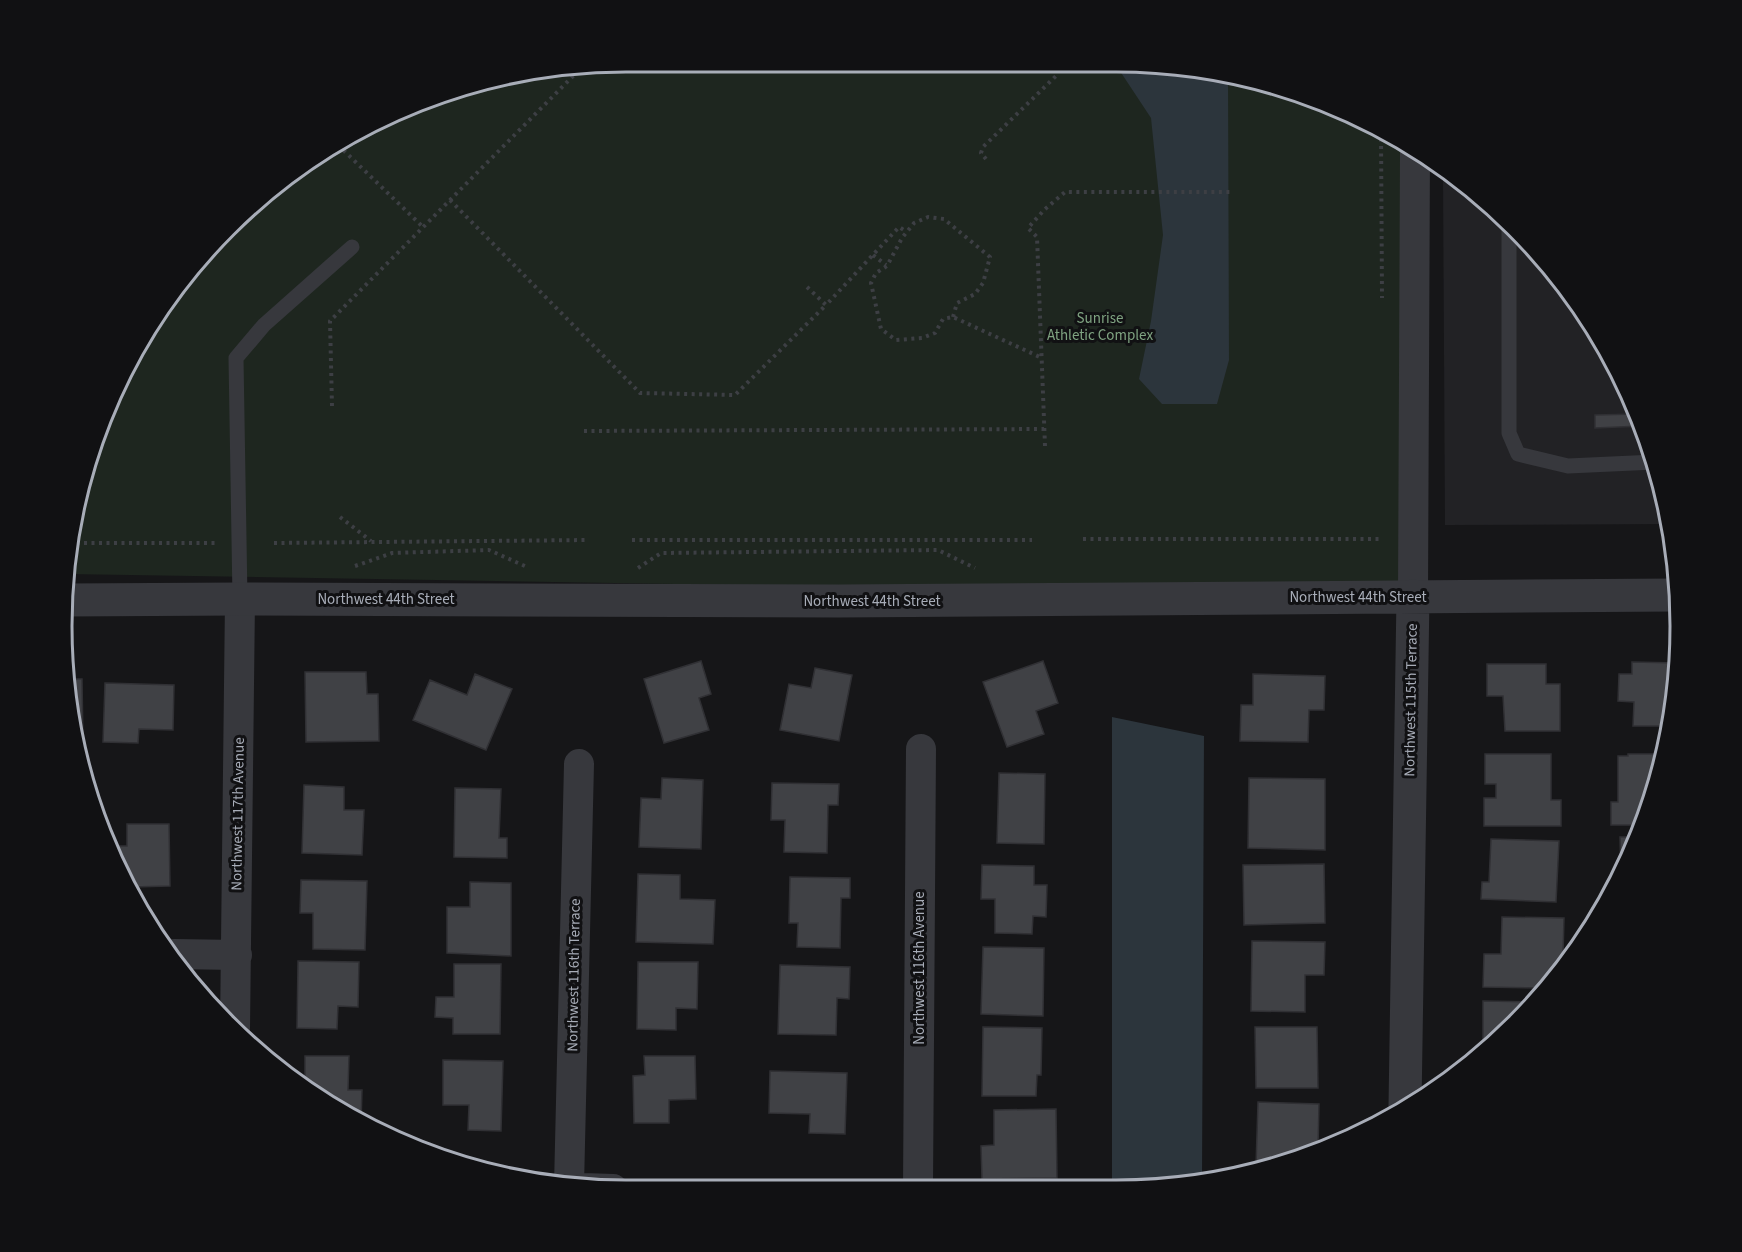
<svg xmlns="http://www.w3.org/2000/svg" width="1742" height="1252" viewBox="0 0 1742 1252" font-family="'Source Sans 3',sans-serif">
	<rect width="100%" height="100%" fill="#161618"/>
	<path fill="#222225" d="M 1443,174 L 1541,254 L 1605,344 L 1651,445 L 1669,524 L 1445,525 Z"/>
	<path fill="#1e261f" d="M 626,62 L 1116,62 L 1226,72 L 1399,137 L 1411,148 L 1413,596 L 66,574 L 66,552 L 120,377 L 201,254 L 313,156 L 480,81 Z"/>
	<path fill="#2c353c" d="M 1114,62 L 1228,73 L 1229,360 L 1217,404 L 1162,404 L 1139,379 L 1151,321 L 1163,235 L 1151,118 Z
		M 1112,717 L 1204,736 L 1202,1182 L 1190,1186 L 1112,1186 Z"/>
	<path fill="#404145" stroke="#303034" stroke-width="1.5" d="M 1637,414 L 1642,426 L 1595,428 L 1595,415 Z
		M 701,661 L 711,694 L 699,698 L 709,730 L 664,743 L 644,679 Z
		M 1043,661 L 1058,703 L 1036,711 L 1044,734 L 1007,747 L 983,682 Z
		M 1632,662 L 1679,663 L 1669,726 L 1633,726 L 1634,702 L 1618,701 L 1619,674 L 1632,674 Z
		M 1487,664 L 1546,664 L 1546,684 L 1560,684 L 1560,731 L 1505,731 L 1503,696 L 1487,696 Z
		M 815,668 L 852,675 L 839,741 L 780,730 L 789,684 L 811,688 Z
		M 305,672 L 366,672 L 367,694 L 378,694 L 379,741 L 306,742 Z
		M 475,674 L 512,689 L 486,750 L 413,720 L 430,680 L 467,695 Z
		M 1253,674 L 1325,676 L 1324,710 L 1309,710 L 1308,742 L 1240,741 L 1241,705 L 1253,705 Z
		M 66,679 L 82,679 L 83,740 L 77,740 L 66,699 Z
		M 105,683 L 174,685 L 173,730 L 139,729 L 138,743 L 103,742 Z
		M 1485,754 L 1551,754 L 1551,800 L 1561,800 L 1561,826 L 1484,826 L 1484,798 L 1496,798 L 1496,784 L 1485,784 Z
		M 1628,754 L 1664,754 L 1661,772 L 1641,825 L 1611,825 L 1611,802 L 1618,802 L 1618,756 L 1628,756 Z
		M 999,773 L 1045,774 L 1044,844 L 997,843 Z
		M 662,778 L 703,780 L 701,849 L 639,847 L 641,798 L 661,799 Z
		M 1249,778 L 1325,779 L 1325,850 L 1248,848 Z
		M 772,783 L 839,784 L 838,805 L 828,805 L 827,853 L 784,852 L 785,820 L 771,820 Z
		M 304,785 L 344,787 L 344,810 L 364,810 L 362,855 L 302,853 Z
		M 455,788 L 501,789 L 499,838 L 507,838 L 507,858 L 454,857 Z
		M 127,824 L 169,824 L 170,886 L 132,887 L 107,846 L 127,846 Z
		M 1620,837 L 1637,837 L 1621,878 Z
		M 1491,839 L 1559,841 L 1556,902 L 1481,899 L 1482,882 L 1489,882 Z
		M 1324,864 L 1325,923 L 1244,925 L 1243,865 Z
		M 982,865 L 1034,866 L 1034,885 L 1047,885 L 1046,917 L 1033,916 L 1032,934 L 995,933 L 995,899 L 981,899 Z
		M 638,874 L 680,875 L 680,899 L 715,900 L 713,944 L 636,942 Z
		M 790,877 L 850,878 L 850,898 L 841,898 L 840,948 L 797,947 L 798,923 L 789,923 Z
		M 301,880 L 367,881 L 365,950 L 313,949 L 313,913 L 300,913 Z
		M 470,882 L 511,883 L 511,956 L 447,953 L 447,907 L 470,907 Z
		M 1502,917 L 1564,918 L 1563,955 L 1571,955 L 1570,959 L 1564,970 L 1547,988 L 1483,987 L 1484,954 L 1501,954 Z
		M 1252,941 L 1325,942 L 1324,975 L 1305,975 L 1305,1012 L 1251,1011 Z
		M 983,947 L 1044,948 L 1043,1016 L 981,1014 Z
		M 298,961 L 359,962 L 358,1007 L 338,1006 L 337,1029 L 297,1028 Z
		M 638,962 L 698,962 L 697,1009 L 676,1008 L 676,1030 L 637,1029 Z
		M 454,964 L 501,964 L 500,1034 L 453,1034 L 453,1018 L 435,1017 L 436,997 L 454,997 Z
		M 780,965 L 850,967 L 849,999 L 837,998 L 836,1035 L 778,1034 Z
		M 1483,1001 L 1534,1002 L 1483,1054 Z
		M 983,1027 L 1042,1028 L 1041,1075 L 1037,1075 L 1036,1096 L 982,1096 Z
		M 1255,1027 L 1317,1027 L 1318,1088 L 1256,1088 Z
		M 305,1056 L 349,1056 L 348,1090 L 362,1090 L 361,1123 L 305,1088 Z
		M 644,1056 L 695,1056 L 696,1099 L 669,1100 L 669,1123 L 634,1123 L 633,1076 L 645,1075 Z
		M 443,1060 L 503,1061 L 501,1131 L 468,1130 L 469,1105 L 443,1105 Z
		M 770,1071 L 847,1073 L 845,1134 L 809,1133 L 810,1114 L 769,1113 Z
		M 1258,1102 L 1319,1104 L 1318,1147 L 1256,1166 Z
		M 1056,1109 L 1057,1178 L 982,1179 L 981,1146 L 994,1145 L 994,1110 Z"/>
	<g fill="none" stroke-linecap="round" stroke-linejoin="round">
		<path stroke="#3d3f44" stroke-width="4" stroke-dasharray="3 4.5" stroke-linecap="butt" d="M 1381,131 L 1382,298
			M 338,145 L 423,227
			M 986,159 L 981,153 L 983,147 L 1057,75 L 1057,62
			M 450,200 L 640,393 L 735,395 L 826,305
			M 873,255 L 886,265
			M 807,287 L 826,305 L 899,227 L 907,232
			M 953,317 L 957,303 L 975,294 L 983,283 L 990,257 L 944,219 L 928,217 L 914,223 L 902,238 L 887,266 L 876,273 L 871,283 L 881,329 L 896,340 L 922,338 L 935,333 L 943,319 L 953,317 L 1042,358
			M 332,406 L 330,321 L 582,67
			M 584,431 L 1044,429
			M 1045,446 L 1037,237 L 1028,228 L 1044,210 L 1065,192 L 1233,192
			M 340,517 L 371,541
			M 1083,539 L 1383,539
			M 632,540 L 1032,540
			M 69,543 L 216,543
			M 274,543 L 588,540
			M 355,566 L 392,553 L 489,550 L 527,567
			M 638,568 L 661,553 L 938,550 L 975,568"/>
		<path stroke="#37383d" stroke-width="15" d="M 1509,228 L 1509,433 L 1518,454 L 1568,466 L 1655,462
			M 240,599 L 236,358 L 264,325 L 352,247"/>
		<path stroke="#37383d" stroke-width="30" d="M 1413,596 L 1415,151
			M 174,954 L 237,955
			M 235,1029 L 240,599
			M 569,1186 L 579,764
			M 918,1187 L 921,749
			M 583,1188 L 613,1189"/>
		<path stroke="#37383d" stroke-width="33" d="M 66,600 L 240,599 L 839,601 L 1677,595
			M 1405,1106 L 1413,596"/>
	</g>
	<g text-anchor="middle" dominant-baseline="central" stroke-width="6" stroke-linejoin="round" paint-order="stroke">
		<g font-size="15" fill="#7fa381" stroke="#111113">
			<text x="1100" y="318">Sunrise<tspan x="1100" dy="17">Athletic Complex</tspan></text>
		</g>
		<g font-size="15" fill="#a8adb8" stroke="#111113">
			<text x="1358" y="597">Northwest 44th Street</text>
			<text x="386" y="599">Northwest 44th Street</text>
			<text x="872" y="601">Northwest 44th Street</text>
			<text transform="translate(1411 700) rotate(-89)">Northwest 115th Terrace</text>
			<text transform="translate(238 814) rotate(-89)">Northwest 117th Avenue</text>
			<text transform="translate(919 968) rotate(-90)">Northwest 116th Avenue</text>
			<text transform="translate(574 975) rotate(-89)">Northwest 116th Terrace</text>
		</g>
	</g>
	<path d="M0 0H1742V1252H0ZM626 72H1116A554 554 0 0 1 1670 626V626A554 554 0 0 1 1116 1180H626A554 554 0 0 1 72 626V626A554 554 0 0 1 626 72Z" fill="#111113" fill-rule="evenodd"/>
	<path fill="none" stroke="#a8adb8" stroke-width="3" d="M626 72H1116A554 554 0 0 1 1670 626V626A554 554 0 0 1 1116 1180H626A554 554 0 0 1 72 626V626A554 554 0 0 1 626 72Z"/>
</svg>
